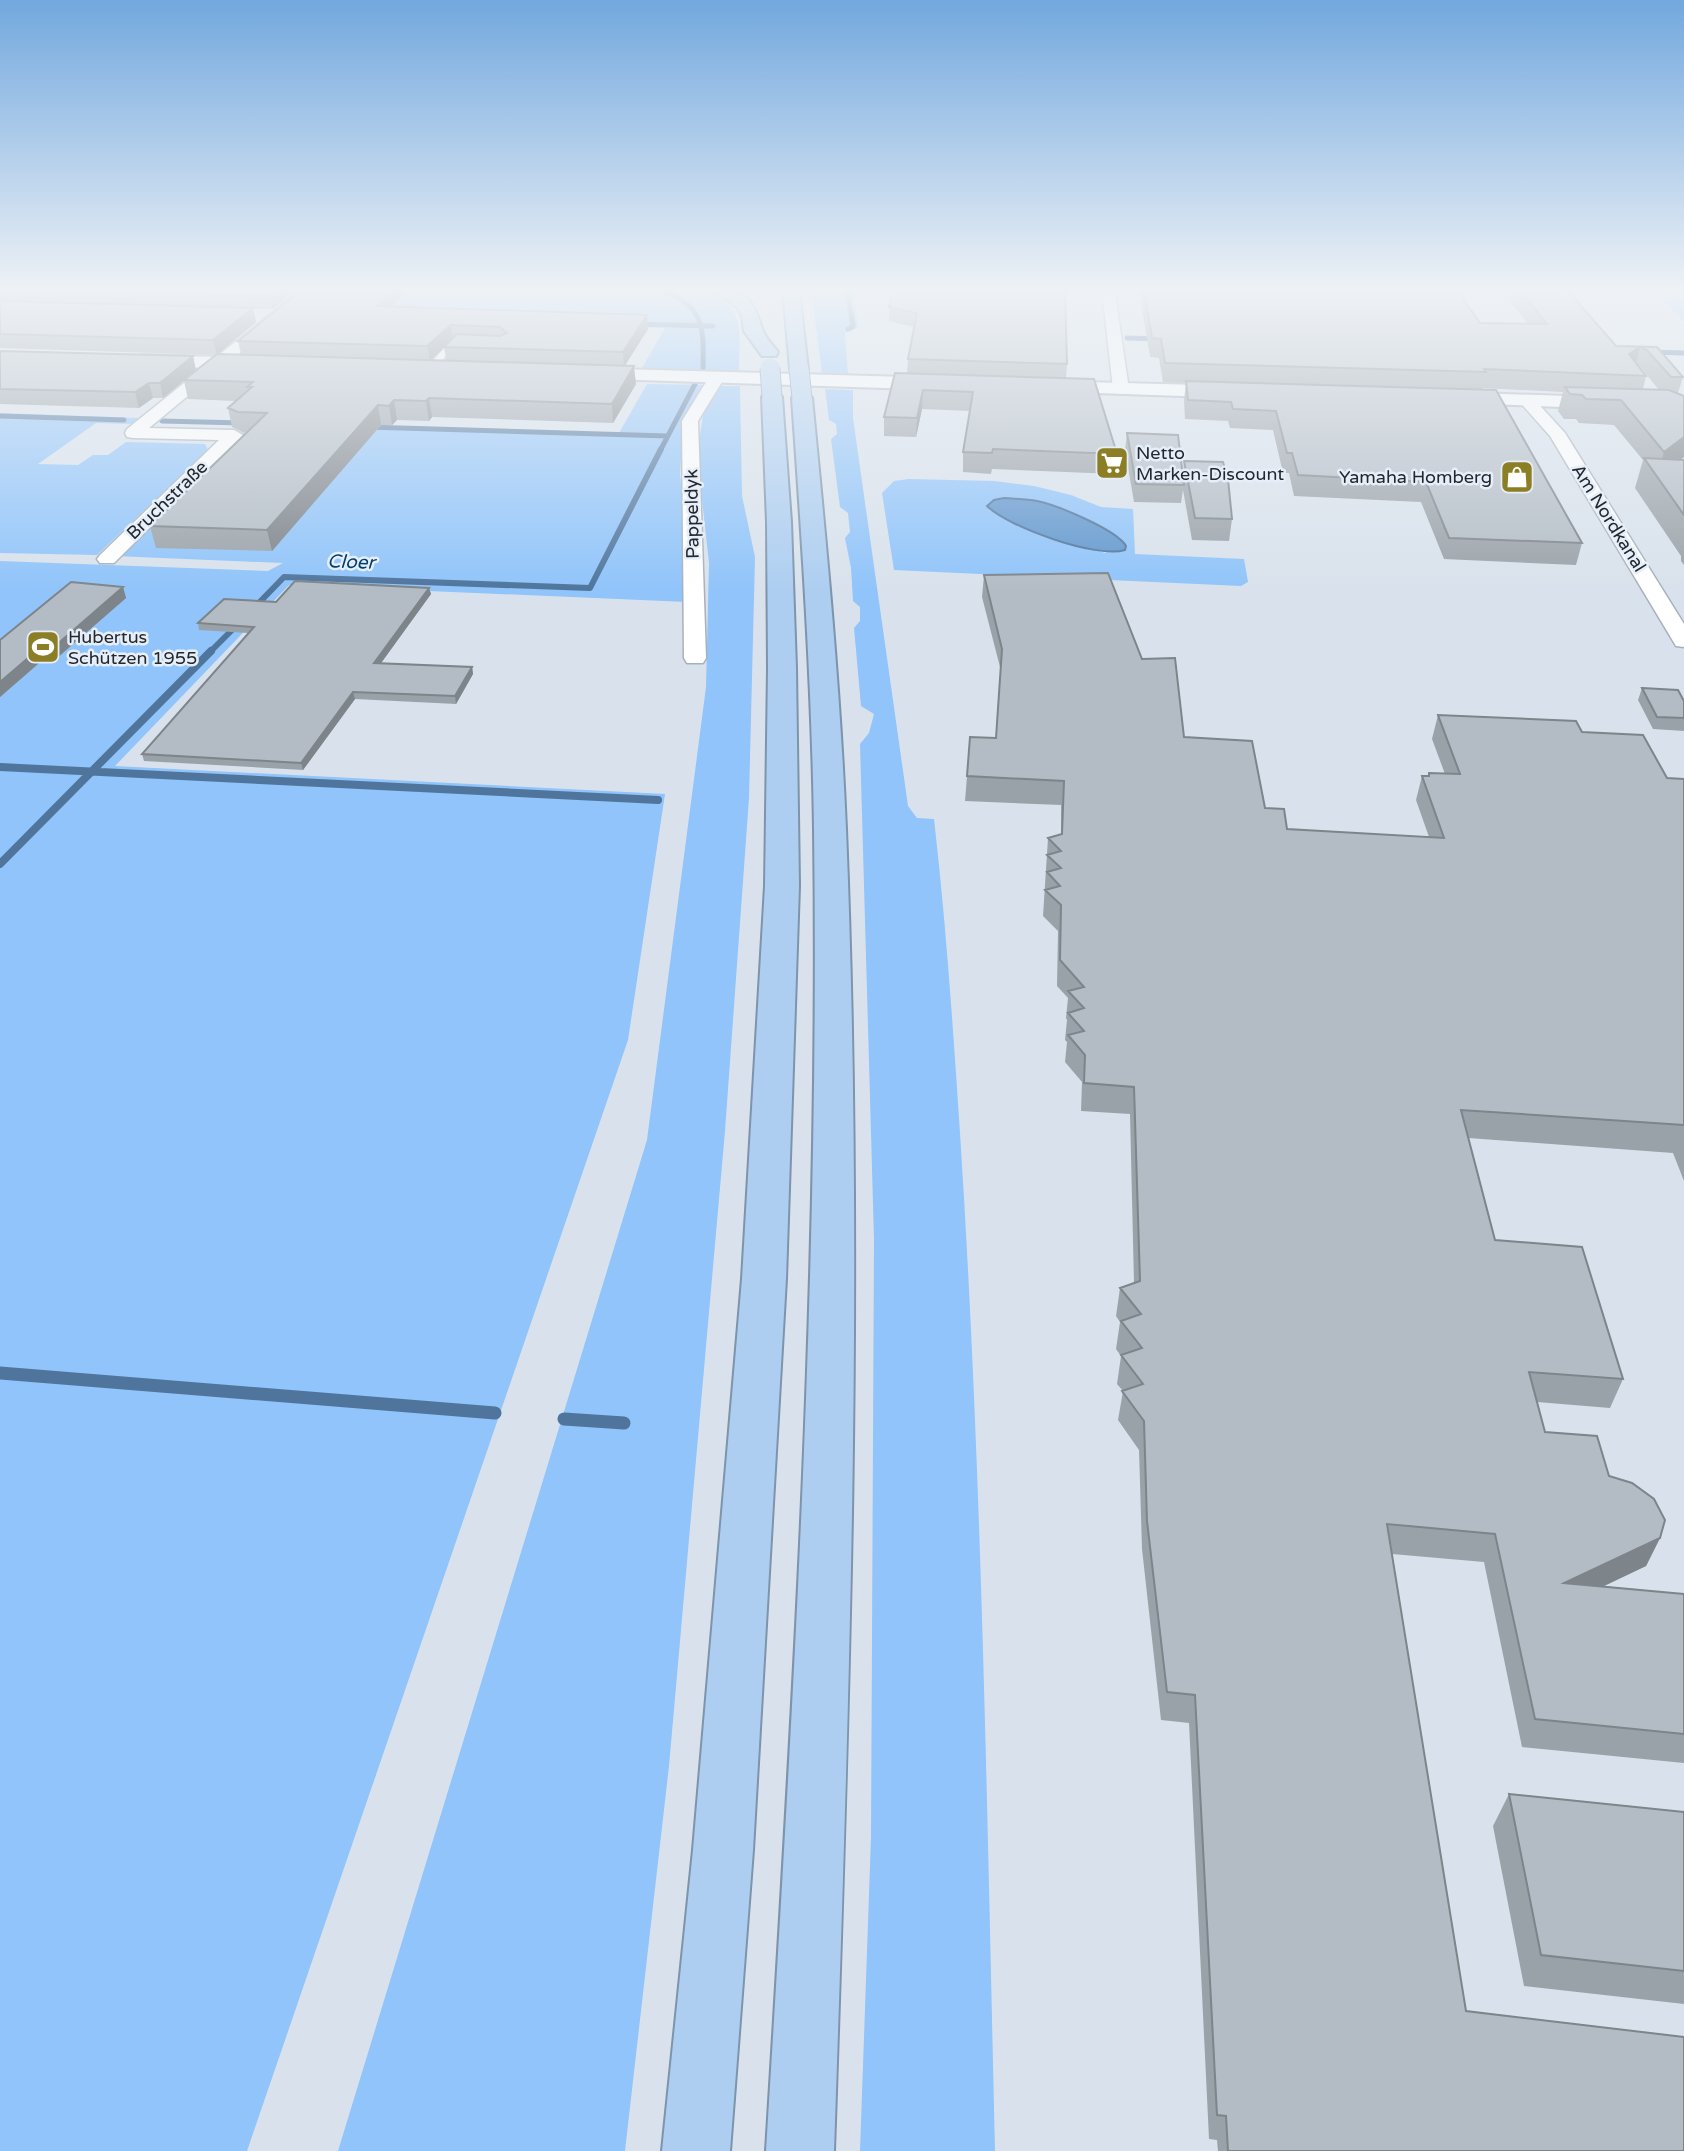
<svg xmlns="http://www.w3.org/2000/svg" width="1684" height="2151" viewBox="0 0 1684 2151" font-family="'Varela Round',sans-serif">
	<rect width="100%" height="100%" fill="#d9e2ec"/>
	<path fill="#90c4fa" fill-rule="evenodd" d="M 409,290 L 704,290 C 747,307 739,332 739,371 L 642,368 L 665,328 L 387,320 L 383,316 Z
		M 811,290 L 854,290 L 858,328 L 845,333 L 848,374 L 822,373 Z
		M 1653,290 L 1684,290 L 1684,322 Z
		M 647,384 L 704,385 L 685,414 L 683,426 L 680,473 L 688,564 L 687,602 L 289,585 L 115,766 L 665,794 L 628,1040 L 247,2151 L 0,2151 L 0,561 L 268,571 L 283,563 L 115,556 L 249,426 L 155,422 L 158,419 L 619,433 Z
		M 720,386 L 740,386 L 742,496 L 755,557 L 749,798 L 725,1131 L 669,1766 L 625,2151 L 338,2151 L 647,1140 L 706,687 L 709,563 L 699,472 L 700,435 L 703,415 Z
		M 825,389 L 853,390 L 853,418 L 908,806 L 917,818 L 934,819 C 946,923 953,1028 960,1133 C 982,1472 987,1811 995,2151 L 860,2151 L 871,1837 L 874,1239 L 860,744 L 869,733 L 874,714 L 861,706 L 854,628 L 860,621 L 860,607 L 853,601 L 851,568 L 845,538 L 850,532 L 848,513 L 840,507 L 831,439 L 837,434 L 836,424 L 829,420 Z
		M 0,413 L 139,418 L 131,424 L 96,423 L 38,464 L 78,465 L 93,455 L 108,455 L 126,442 L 205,444 L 208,450 L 97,555 L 0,553 Z
		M 909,479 L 994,481 L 1034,486 L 1071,495 L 1101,507 L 1133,509 L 1135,554 L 1244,559 L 1248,582 L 1241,586 L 894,570 L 882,493 L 894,481 ZM 1057,507 L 1119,537 L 1124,542 L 1105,553 C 1089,546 1073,546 1056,541 C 1032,534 1010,521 989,509 Z"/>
	<path fill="#6197ce" stroke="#4f759d" stroke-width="2" d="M 1004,498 C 1015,499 1026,499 1037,501 C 1057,505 1117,530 1126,546 L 1125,550 C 1097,559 1008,527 987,506 L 994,500 Z"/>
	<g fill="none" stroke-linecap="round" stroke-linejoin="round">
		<path stroke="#4f759d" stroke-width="5" d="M 660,290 C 704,305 704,326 703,368
			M 847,290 L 853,326 L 848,329
			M 635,324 L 713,326
			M 1127,338 L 1160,339
			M 1648,352 L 1684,353
			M 0,416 L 124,420
			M 162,421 L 243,423
			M 367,427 L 668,436
			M 660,451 L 695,384"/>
		<path stroke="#4f759d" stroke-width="6" d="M 252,610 L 284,577 L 590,588 L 661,449
			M 209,653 L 238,624"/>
		<path stroke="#4f759d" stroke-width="8" d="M 0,767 L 658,800
			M 0,864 L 211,651"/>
		<path stroke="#4f759d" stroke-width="13" d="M 0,1373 L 495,1413
			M 564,1419 L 624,1423"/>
		<defs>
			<path id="lane" d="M 463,343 L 466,347 L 453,348 L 433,371 L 427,371 L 427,367 L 448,344 Z"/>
			<path id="street" d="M 300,290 L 316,290 L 149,428 L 234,430 L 243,435 L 114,563 L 100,563 L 97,559 L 100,555 L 219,440 L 133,438 L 127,437 L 125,433 L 127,429 Z
				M 1102,290 L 1122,290 L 1115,294 L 1129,389 L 1121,394 L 1113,389 Z
				M 717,372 L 725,377 L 698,421 L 706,658 L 703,663 L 687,663 L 684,658 L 682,421 L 711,374 Z
				M 1527,396 L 1533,398 L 1565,433 L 1684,624 L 1684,647 L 1676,646 L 1550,436 L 1519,401 Z"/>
			<path id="secondary" d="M 143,355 L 258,358 L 267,364 L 258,370 L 136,365 L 134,361 L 136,357 Z
				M 584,368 L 944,378 L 954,384 L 944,390 L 577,378 L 574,374 Z
				M 1046,381 L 1238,386 L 1248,392 L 1238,398 L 1039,391 L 1036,387 Z
				M 1448,392 L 1684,400 L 1684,412 L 1441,402 L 1438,398 L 1441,394 Z"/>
			<path id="highway" d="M 713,290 C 746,290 752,298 762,328 C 764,337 773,345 778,352 L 776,356 L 762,356 L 744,331 L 742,316 L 737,307 Z
				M 783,290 L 799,290 L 808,369 L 799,375 L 790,369 Z
				M 772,391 L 779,393 L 782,397 L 791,522 L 796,668 L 799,886 L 786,1279 L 753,1850 L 730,2151 L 662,2151 L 693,1850 L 742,1279 L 765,886 L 768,668 L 767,522 L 762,397 L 765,393 Z
				M 802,392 L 809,394 L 812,398 C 826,541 840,685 846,829 C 864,1269 849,1711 834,2151 L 766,2151 C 793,1711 820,1270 814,829 C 812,685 802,542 792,398 L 795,394 Z"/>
		</defs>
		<use href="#lane" stroke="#a8b1bb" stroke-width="3"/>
		<use href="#street" stroke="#a8b1bb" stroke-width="3"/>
		<use href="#secondary" stroke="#a8b1bb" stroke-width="4"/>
		<use href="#highway" stroke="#7d94ac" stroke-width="4"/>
		<use href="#lane" fill="#fff" fill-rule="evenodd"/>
		<use href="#street" fill="#fff" fill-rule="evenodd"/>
		<use href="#secondary" fill="#fff" fill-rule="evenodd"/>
		<use href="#highway" fill="#adcef1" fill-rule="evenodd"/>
		<defs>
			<path id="highway-bridge" d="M 770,368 L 772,397
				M 799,369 L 802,398"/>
		</defs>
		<use href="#highway-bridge" stroke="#7d94ac" stroke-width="21" stroke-linecap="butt"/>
		<use href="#highway-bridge" stroke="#adcef1" stroke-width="19"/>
	</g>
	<path fill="#9aa2a9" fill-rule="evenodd" d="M 0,290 L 295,290 L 273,309 L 253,309 L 256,322 L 218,354 L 241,354 L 238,341 L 408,290 L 392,307 L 647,315 L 648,329 L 625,365 L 636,384 L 613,423 L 432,417 L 429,421 L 397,420 L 392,425 L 381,425 L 272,551 L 156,548 L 150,526 L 247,432 L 242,432 L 232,427 L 228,408 L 236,401 L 188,399 L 184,381 L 163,398 L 153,398 L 139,408 L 0,404 L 0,351 L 193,356 L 196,370 L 216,355 L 0,348 ZM 444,347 L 446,360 L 431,360 Z
		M 893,290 L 1067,364 L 1066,378 L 1117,454 L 1115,474 L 992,469 L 991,474 L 963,472 L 963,452 L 970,411 L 922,409 L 916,437 L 884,436 L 884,417 L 907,374 L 908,359 L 914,327 L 889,321 L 889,307 Z
		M 1139,290 L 1457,290 L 1480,323 L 1528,324 L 1509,300 L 1511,290 L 1567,290 L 1616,346 L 1657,347 L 1683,377 L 1678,393 L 1684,396 L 1684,457 L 1680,460 L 1684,460 L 1684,565 L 1681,561 L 1681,556 L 1635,488 L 1643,460 L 1614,425 L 1579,423 L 1576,419 L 1564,419 L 1558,411 L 1563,392 L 1482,388 L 1482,390 L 1582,543 L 1576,565 L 1444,559 L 1421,502 L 1294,496 L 1289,473 L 1283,473 L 1273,430 L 1230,428 L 1228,421 L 1185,419 L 1184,400 L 1186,383 L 1163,382 L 1159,358 L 1150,357 ZM 1640,369 L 1642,369 L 1659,390 L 1643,389 L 1646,376 Z
		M 1127,433 L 1183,476 L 1184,461 L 1232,519 L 1229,541 L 1192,540 L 1183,490 L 1181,503 L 1134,502 L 1125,450 Z
		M 984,575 L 1142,659 L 1184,737 L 1265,808 L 1287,829 L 1429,837 L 1416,800 L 1422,776 L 1428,776 L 1429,773 L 1445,774 L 1432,739 L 1438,715 L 1582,732 L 1667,778 L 1684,779 L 1684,1181 L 1673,1153 L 1468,1138 L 1495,1240 L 1623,1379 L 1610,1408 L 1537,1402 L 1545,1432 L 1609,1476 L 1660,1538 L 1646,1566 L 1603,1586 L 1684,1594 L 1684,1763 L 1522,1747 L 1484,1562 L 1392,1554 L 1466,2011 L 1684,2151 L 1218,2151 L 1217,2140 L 1209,2139 L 1189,1723 L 1161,1720 L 1142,1549 L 1139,1450 L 1118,1420 L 1123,1391 L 1117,1384 L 1121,1356 L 1116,1349 L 1120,1322 L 1116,1316 L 1120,1288 L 1134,1283 L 1130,1114 L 1081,1111 L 1082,1082 L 1065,1062 L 1067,1042 L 1065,1040 L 1067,1020 L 1066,1018 L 1068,998 L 1057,986 L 1058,931 L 1043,916 L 1048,838 L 1061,834 L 1061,805 L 965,801 L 967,776 L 996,738 L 1001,671 L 982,597 Z
		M 123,587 L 126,598 L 57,658 L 46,657 L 0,697 L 0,640 Z
		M 429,588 L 431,594 L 381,663 L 472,667 L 473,674 L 456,704 L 355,699 L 303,770 L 144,761 L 142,754 L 248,633 L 199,630 L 198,623 L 276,602 Z
		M 1642,688 L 1684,701 L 1684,731 L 1653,729 L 1638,700 Z
		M 1509,1794 L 1684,1812 L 1684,2004 L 1524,1986 L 1493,1826 Z"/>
	<path fill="#7d848a" d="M 277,290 L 295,290 L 273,309 L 270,296 Z
		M 393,290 L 408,290 L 379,320 L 377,306 Z
		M 253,308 L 256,322 L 217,355 L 213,340 Z
		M 647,315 L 648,329 L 624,367 L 623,352 Z
		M 451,325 L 453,339 L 430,361 L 427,346 Z
		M 1640,347 L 1635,367 L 1629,354 Z
		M 193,356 L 196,371 L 163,398 L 160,383 Z
		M 634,366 L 636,384 L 613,423 L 612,404 Z
		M 149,383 L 153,398 L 139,408 L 135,392 Z
		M 923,390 L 922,409 L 916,437 L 917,418 Z
		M 429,398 L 432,417 L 429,421 L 426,401 Z
		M 394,400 L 397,420 L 392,425 L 389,406 Z
		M 378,405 L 381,425 L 272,551 L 267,530 Z
		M 1684,437 L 1684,457 L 1657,477 L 1664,452 Z
		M 123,587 L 126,598 L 57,658 L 54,647 Z
		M 429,588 L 431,594 L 376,670 L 374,663 Z
		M 42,646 L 46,657 L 0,697 L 0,682 Z
		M 472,667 L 473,674 L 456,704 L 455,696 Z
		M 353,692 L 355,699 L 303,770 L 301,763 Z
		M 1660,1538 L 1646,1566 L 1552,1611 L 1564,1583 Z"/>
	<path fill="#b3bcc5" stroke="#7d848a" stroke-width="2" d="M 89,290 L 277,290 L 270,296 Z
		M 301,290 L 393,290 L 377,306 L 647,315 L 623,352 L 444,347 L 457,334 L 500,336 L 507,333 L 500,327 L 451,325 L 427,346 L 238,341 Z
		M 893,290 L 1065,290 L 1067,364 L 908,359 L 917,313 L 889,307 Z
		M 1144,290 L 1457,290 L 1480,323 L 1547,324 L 1520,290 L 1567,290 L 1616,346 L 1657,347 L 1683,377 L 1671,377 L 1647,350 L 1640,347 L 1629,354 L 1646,376 L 1484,369 L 1486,372 L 1165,363 L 1161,339 L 1152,338 Z
		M 0,301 L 253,308 L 213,340 L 0,334 Z
		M 0,351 L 193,356 L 160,383 L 149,383 L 135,392 L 0,389 Z
		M 217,354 L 634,366 L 612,404 L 429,398 L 426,401 L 394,400 L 389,406 L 378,405 L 267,530 L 150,526 L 267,413 L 238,412 L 228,408 L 252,387 L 247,387 L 253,382 L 184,380 Z
		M 895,373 L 1094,379 L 1117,454 L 993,449 L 992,453 L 963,452 L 973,392 L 923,390 L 917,418 L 884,417 Z
		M 1186,381 L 1496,390 L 1582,543 L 1449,538 L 1426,482 L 1298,475 L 1292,453 L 1287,453 L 1276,411 L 1233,409 L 1231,402 L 1188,400 Z
		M 1565,387 L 1669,390 L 1684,396 L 1684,437 L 1664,452 L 1621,400 L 1586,399 L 1582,395 L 1570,394 Z
		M 1127,433 L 1178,435 L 1184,485 L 1136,484 Z
		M 1644,458 L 1684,460 L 1684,515 Z
		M 1184,461 L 1223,462 L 1228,479 L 1232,519 L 1195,518 Z
		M 1108,573 L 1142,659 L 1175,658 L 1184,737 L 1252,741 L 1265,808 L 1284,809 L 1287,829 L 1444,838 L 1422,776 L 1429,776 L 1429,773 L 1460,774 L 1438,715 L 1576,721 L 1582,732 L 1643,735 L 1667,778 L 1684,779 L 1684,1125 L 1461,1110 L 1495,1240 L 1582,1247 L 1623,1379 L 1529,1372 L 1545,1432 L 1597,1436 L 1609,1476 L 1632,1483 L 1654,1499 L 1665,1520 L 1660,1538 L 1564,1583 L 1684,1594 L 1684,1734 L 1535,1719 L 1495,1534 L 1387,1524 L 1466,2011 L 1684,2037 L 1684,2151 L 1228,2151 L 1226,2116 L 1217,2115 L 1195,1695 L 1167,1692 L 1147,1521 L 1144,1421 L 1122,1391 L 1143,1384 L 1121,1355 L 1142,1348 L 1121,1321 L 1141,1314 L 1120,1288 L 1140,1281 L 1134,1087 L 1084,1083 L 1085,1055 L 1068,1035 L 1084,1031 L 1068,1013 L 1084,1008 L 1068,991 L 1084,987 L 1060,960 L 1061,905 L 1045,890 L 1060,886 L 1047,872 L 1061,868 L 1047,855 L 1061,851 L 1048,838 L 1062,834 L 1064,781 L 967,776 L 970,737 L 996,738 L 1002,649 L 984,575 Z
		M 295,581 L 429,588 L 374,663 L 472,667 L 455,696 L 353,692 L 301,763 L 142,754 L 254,627 L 198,623 L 224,599 L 276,602 Z
		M 71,582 L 123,587 L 54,647 L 42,646 L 0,682 L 0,640 Z
		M 1642,688 L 1678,690 L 1684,701 L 1684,718 L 1657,717 Z
		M 1509,1794 L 1684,1812 L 1684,1971 L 1541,1955 Z"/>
	<linearGradient id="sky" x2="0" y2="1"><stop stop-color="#72a8de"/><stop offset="0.49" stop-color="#eef2f6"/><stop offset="1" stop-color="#eef2f6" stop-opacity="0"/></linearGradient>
	<rect width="1684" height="592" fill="url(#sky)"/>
	<defs>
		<symbol id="supermarket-square" viewBox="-11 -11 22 22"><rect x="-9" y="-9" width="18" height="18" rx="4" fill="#8c7e25" stroke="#e6eff9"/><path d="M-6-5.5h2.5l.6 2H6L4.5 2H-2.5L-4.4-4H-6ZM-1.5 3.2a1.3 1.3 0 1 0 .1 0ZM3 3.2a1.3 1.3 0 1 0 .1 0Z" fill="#fff"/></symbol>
		<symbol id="shop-square" viewBox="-11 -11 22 22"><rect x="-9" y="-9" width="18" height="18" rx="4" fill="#8c7e25" stroke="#e6eff9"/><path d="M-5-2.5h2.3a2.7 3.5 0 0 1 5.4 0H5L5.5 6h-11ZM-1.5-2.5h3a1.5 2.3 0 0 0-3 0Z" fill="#fff"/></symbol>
		<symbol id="stadium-square" viewBox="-11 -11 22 22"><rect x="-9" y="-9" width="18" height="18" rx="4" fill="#8c7e25" stroke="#e6eff9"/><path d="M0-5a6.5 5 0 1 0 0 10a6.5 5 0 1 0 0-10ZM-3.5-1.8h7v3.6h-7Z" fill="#fff"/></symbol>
	</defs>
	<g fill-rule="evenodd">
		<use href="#supermarket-square" x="1093" y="444" width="38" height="38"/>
		<use href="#shop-square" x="1498" y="458" width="38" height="38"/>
		<use href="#stadium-square" x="24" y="628" width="38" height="38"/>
	</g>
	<g text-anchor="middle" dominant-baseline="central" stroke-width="5" stroke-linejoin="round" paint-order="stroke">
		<g font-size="18" fill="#24272b" stroke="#e6eff9" text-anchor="start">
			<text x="1136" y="453">Netto<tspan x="1136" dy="21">Marken-Discount</tspan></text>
			<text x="1492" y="477" text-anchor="end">Yamaha Homberg</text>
			<text x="68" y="637">Hubertus<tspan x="68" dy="21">Schützen 1955</tspan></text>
		</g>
		<g font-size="18" fill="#24272b" stroke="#e6eff9">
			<text transform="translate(167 500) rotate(-44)">Bruchstraße</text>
			<text transform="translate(692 514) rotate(-91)">Pappeldyk</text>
			<text transform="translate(1609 518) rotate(58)">Am Nordkanal</text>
		</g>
		<g font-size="19" font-style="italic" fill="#004073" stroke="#e6eff9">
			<text transform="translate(351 562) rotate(2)">Cloer</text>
		</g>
	</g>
</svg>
